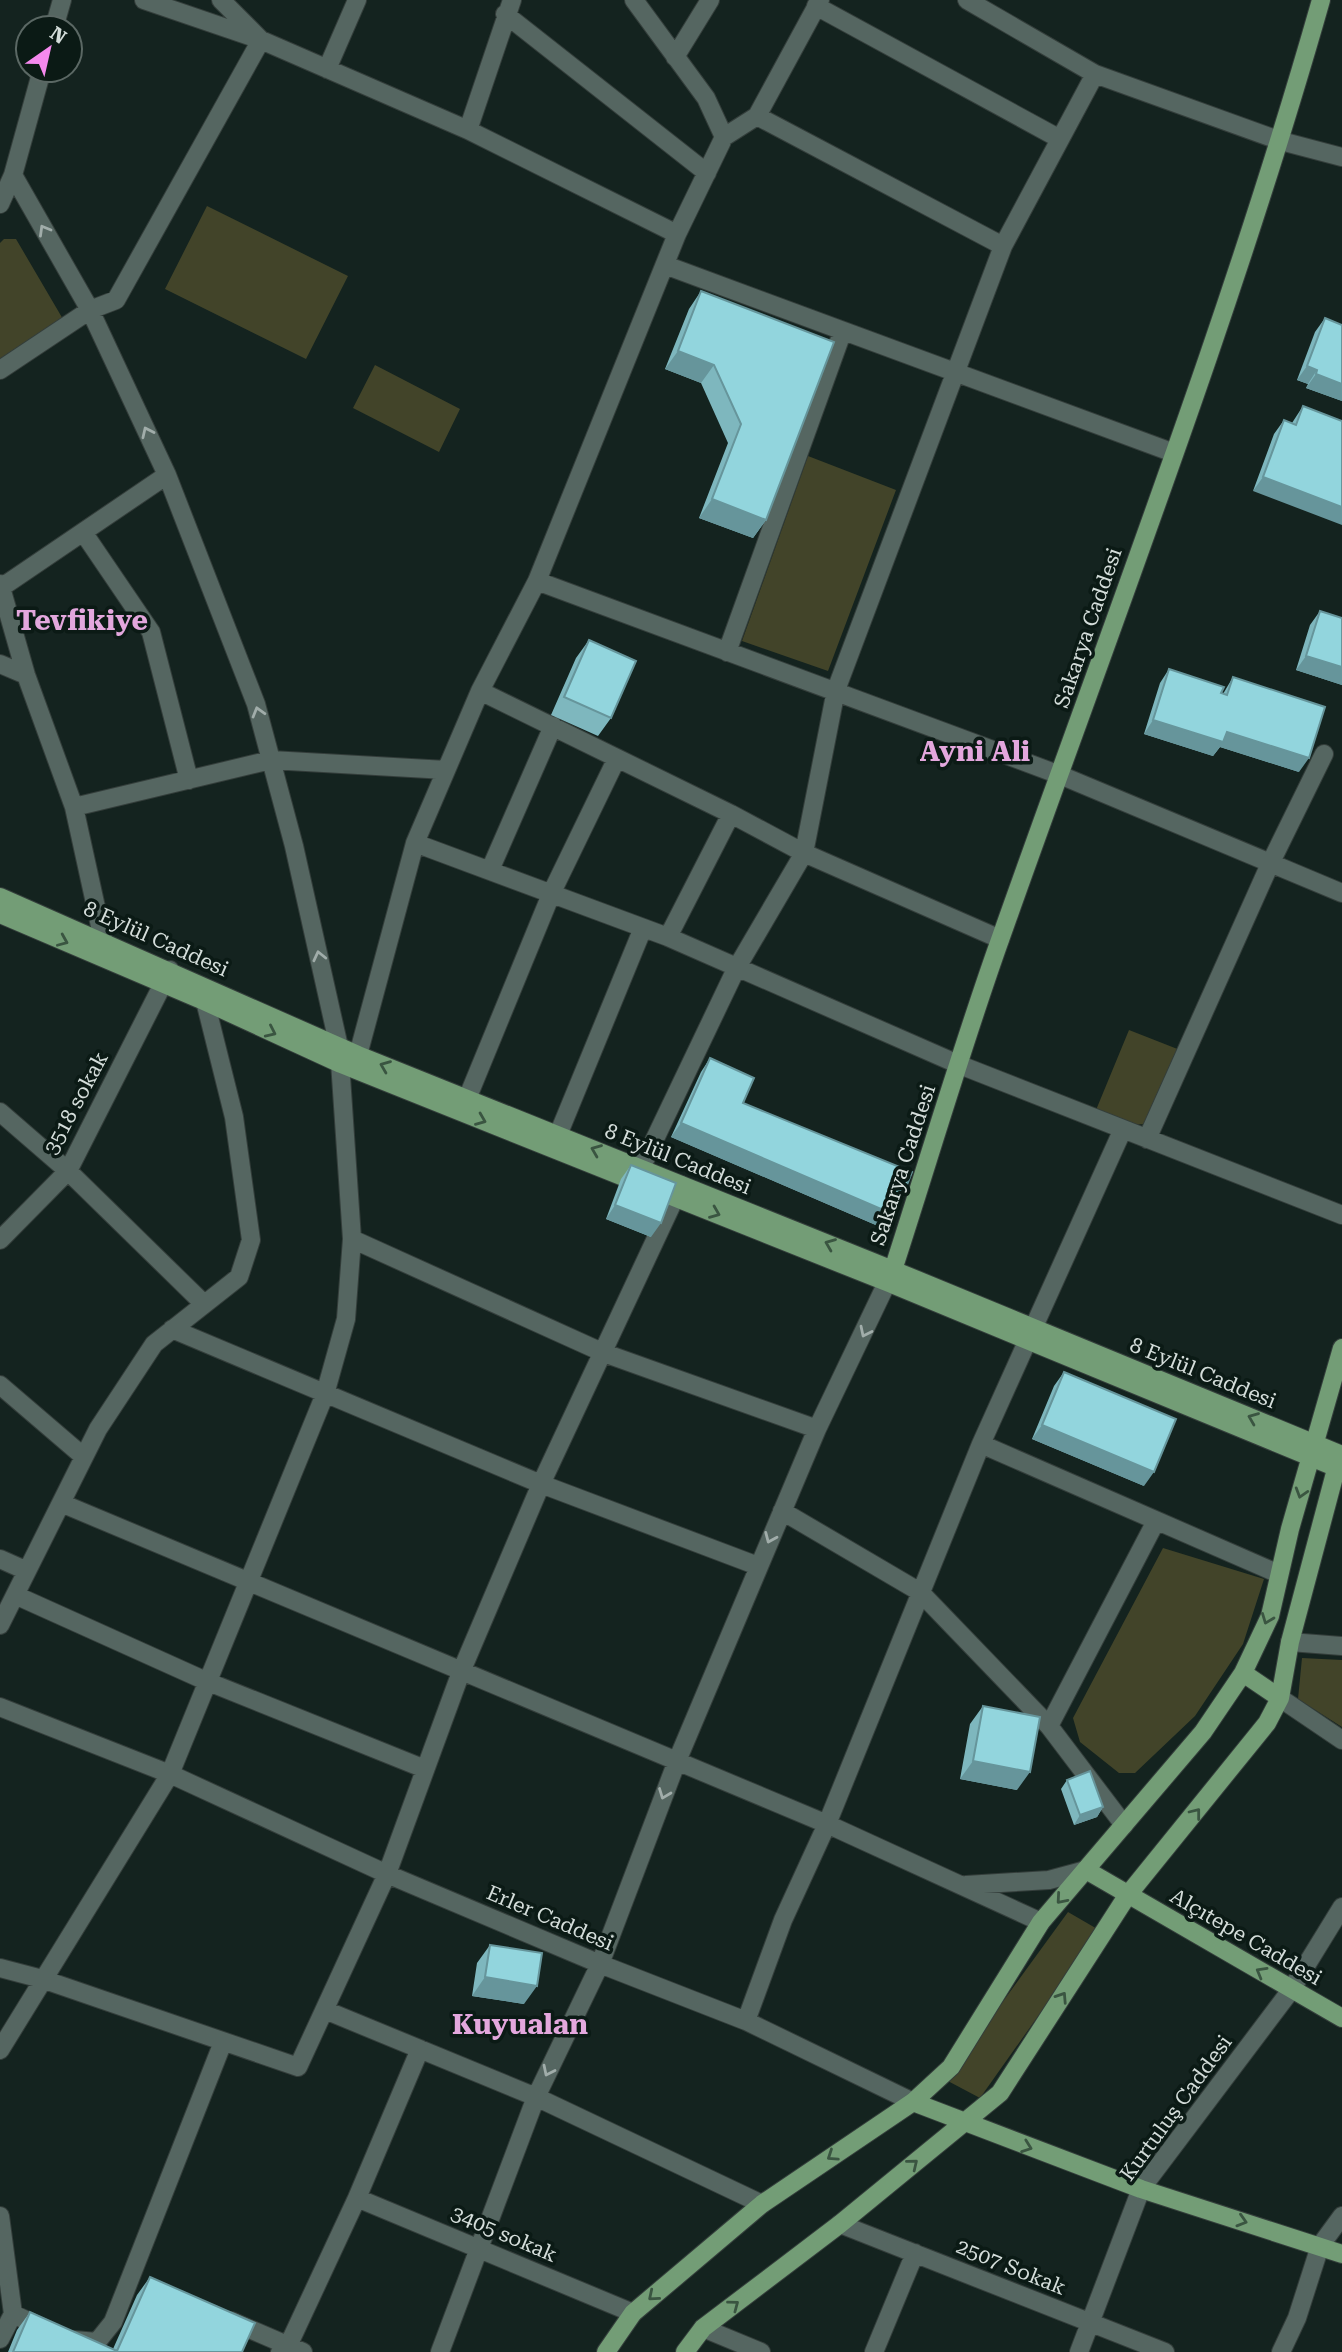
<svg xmlns="http://www.w3.org/2000/svg" width="1342" height="2352" viewBox="0 0 1342 2352" font-family="'Roboto Serif',serif">
	<rect width="100%" height="100%" fill="#14231f"/>
	<path fill="#424429" d="M 207,206 L 348,276 L 306,359 L 165,289 Z
		M 4,239 L 16,239 L 67,326 L 0,380 L 0,243 Z
		M 375,365 L 460,409 L 439,452 L 353,408 Z
		M 808,456 L 896,490 L 828,671 L 742,641 Z
		M 1129,1030 L 1180,1050 L 1146,1124 L 1129,1125 L 1096,1110 Z
		M 1163,1548 L 1264,1579 L 1243,1644 L 1195,1716 L 1135,1773 L 1119,1773 L 1080,1742 L 1073,1718 Z
		M 1302,1658 L 1342,1660 L 1342,1727 L 1298,1699 Z
		M 1068,1912 L 1099,1930 L 980,2098 L 946,2080 Z"/>
	<g fill="none" stroke-linecap="round" stroke-linejoin="round">
		<defs>
			<path id="minor" d="M 144,0 L 261,40 L 468,130 L 677,234
				M 634,0 L 706,98 L 724,137
				M 967,0 L 1095,74 L 1281,141 L 1342,157
				M 816,6 L 1060,139
				M 505,14 L 707,173
				M 54,28 L 62,0
				M 675,57 L 710,0
				M 327,69 L 357,0
				M 757,116 L 1003,246
				M 468,130 L 512,0
				M 0,204 L 13,175 L 42,70
				M 665,265 L 1174,453
				M 0,370 L 90,310 L 116,300 L 261,40 L 221,0
				M 83,532 L 151,632 L 189,780
				M 537,581 L 1060,775 L 1342,893
				M 0,584 L 26,675 L 74,807 L 106,953
				M 0,596 L 2,587 L 167,475
				M 727,652 L 842,333
				M 0,664 L 26,675
				M 480,691 L 731,814 L 804,853 L 1000,939
				M 74,807 L 271,760 L 446,770
				M 415,843 L 668,937 L 960,1065 L 1342,1215
				M 490,870 L 553,726
				M 668,937 L 731,814
				M 358,1055 L 415,843 L 480,691 L 537,581 L 677,234 L 724,137 L 757,116 L 820,0
				M 467,1099 L 552,892 L 617,758
				M 0,1112 L 68,1171 L 204,1304
				M 558,1135 L 643,928
				M 1147,1139 L 1270,864 L 1324,754
				M 641,1168 L 736,969 L 804,853 L 836,690 L 1003,246 L 1095,74
				M 352,1239 L 604,1353 L 817,1429
				M 0,1240 L 68,1171 L 170,970
				M 172,1329 L 541,1484 L 758,1566
				M 0,1385 L 84,1457
				M 981,1444 L 1279,1574
				M 61,1503 L 827,1824 L 1041,1922
				M 782,1511 L 920,1592 L 1049,1726 L 1156,1521
				M 0,1559 L 27,1571
				M 15,1595 L 206,1681 L 425,1769
				M 0,1625 L 98,1429 L 154,1344 L 239,1277 L 251,1240 L 234,1117 L 202,989
				M 1290,1642 L 1342,1646
				M 1280,1698 L 1342,1740
				M 0,1707 L 170,1774 L 387,1874 L 600,1964 L 746,2021 L 913,2102
				M 1049,1726 L 1124,1825
				M 966,1885 L 1049,1880 L 1086,1870
				M 0,1968 L 42,1979 L 298,2067 L 387,1874 L 461,1672 L 541,1484 L 681,1185
				M 325,2010 L 536,2097 L 762,2204
				M 746,2021 L 783,1920 L 827,1824 L 981,1444 L 1123,1129
				M 0,2050 L 170,1774 L 325,1394 L 346,1319 L 352,1239 L 339,1047 L 294,846 L 256,704 L 167,475 L 90,310 L 13,175
				M 357,2198 L 633,2313
				M 0,2216 L 13,2314
				M 840,2224 L 1165,2352
				M 13,2314 L 45,2329
				M 231,2321 L 303,2352
				M 703,2328 L 761,2352
				M 0,2339 L 13,2314
				M 74,2340 L 97,2342 L 113,2322 L 223,2042
				M 280,2352 L 288,2346 L 357,2198 L 420,2049
				M 440,2352 L 536,2097 L 600,1964 L 677,1761 L 817,1429 L 893,1270
				M 874,2352 L 915,2253
				M 1079,2352 L 1141,2189 L 1291,1990 L 1342,1907
				M 1281,2352 L 1297,2318 L 1320,2246 L 1342,2216"/>
			<path id="major" d="M 0,897 L 358,1055 L 893,1270 L 1342,1455
				M 0,914 L 204,1001 L 341,1064 L 889,1283 L 1342,1470
				M 893,1270 C 929,1159 962,1046 1001,937 C 1111,626 1231,317 1321,0
				M 1243,1673 L 1280,1698
				M 1086,1870 L 1342,2018
				M 913,2102 L 1141,2189 L 1342,2254
				M 606,2352 L 633,2313 L 762,2204 L 913,2102 L 951,2067 L 1041,1922 L 1203,1732 L 1243,1673 L 1270,1616 L 1290,1529 L 1342,1348
				M 685,2352 L 703,2328 L 840,2224 L 1000,2093 L 1127,1896 L 1267,1723 L 1280,1698 L 1290,1642 L 1339,1458"/>
		</defs>
		<use href="#minor" stroke="#343e3b" stroke-width="20"/>
		<use href="#major" stroke="#343e3b" stroke-width="20"/>
		<use href="#minor" stroke="#556661" stroke-width="18"/>
		<use href="#major" stroke="#739d76" stroke-width="18"/>
	</g>
	<path fill="#7eb7be" d="M 701,291 L 834,342 L 766,520 L 753,538 L 699,518 L 728,443 L 701,383 L 665,369 L 689,309 Z
		M 1325,318 L 1342,401 L 1306,388 L 1308,384 L 1297,380 L 1315,332 Z
		M 1303,406 L 1342,421 L 1253,491 L 1274,434 L 1284,420 L 1292,423 Z
		M 1320,611 L 1342,618 L 1342,685 L 1296,670 L 1310,625 Z
		M 589,640 L 611,718 L 598,736 L 551,715 L 576,658 Z
		M 1169,669 L 1223,694 L 1233,677 L 1299,772 L 1220,747 L 1213,756 L 1144,734 L 1160,683 Z
		M 710,1058 L 743,1103 L 885,1229 L 671,1137 L 701,1072 Z
		M 631,1165 L 651,1237 L 606,1219 L 621,1179 Z
		M 1064,1372 L 1144,1486 L 1032,1439 L 1054,1386 Z
		M 983,1706 L 1017,1790 L 960,1779 L 970,1724 Z
		M 1067,1780 L 1103,1807 L 1097,1817 L 1074,1825 L 1061,1789 Z
		M 490,1945 L 524,2004 L 472,1996 L 477,1963 Z
		M 150,2277 L 242,2352 L 8,2352 L 17,2330 L 30,2312 L 113,2349 L 137,2295 Z"/>
	<path fill="#66959b" d="M 678,351 L 714,365 L 701,383 L 665,369 Z
		M 1307,366 L 1317,370 L 1308,384 L 1297,380 Z
		M 1316,374 L 1342,384 L 1342,401 L 1306,388 Z
		M 1263,477 L 1342,507 L 1342,525 L 1253,491 Z
		M 712,499 L 766,520 L 753,538 L 699,518 Z
		M 1306,656 L 1342,667 L 1342,685 L 1296,670 Z
		M 1153,720 L 1227,732 L 1309,758 L 1299,772 L 1220,747 L 1213,756 L 1144,734 Z
		M 681,1123 L 895,1215 L 885,1229 L 671,1137 Z
		M 615,1205 L 661,1223 L 651,1237 L 606,1219 Z
		M 1042,1425 L 1154,1472 L 1144,1486 L 1032,1439 Z
		M 973,1761 L 1030,1772 L 1017,1790 L 960,1779 Z
		M 1103,1807 L 1097,1817 L 1074,1825 L 1080,1815 Z
		M 485,1977 L 537,1986 L 524,2004 L 472,1996 Z"/>
	<path fill="#92d5dd" stroke="#66959b" stroke-width="2" d="M 701,291 L 834,342 L 766,520 L 712,499 L 741,424 L 714,365 L 678,351 Z
		M 1325,318 L 1342,325 L 1342,384 L 1316,374 L 1317,370 L 1307,366 Z
		M 1303,406 L 1342,421 L 1342,507 L 1263,477 L 1284,420 L 1296,425 Z
		M 1320,611 L 1342,618 L 1342,667 L 1306,656 Z
		M 589,640 L 636,661 L 611,718 L 564,697 Z
		M 1169,669 L 1224,687 L 1221,693 L 1227,695 L 1233,677 L 1325,707 L 1309,758 L 1227,732 L 1223,742 L 1153,720 Z
		M 710,1058 L 754,1078 L 743,1103 L 912,1172 L 895,1215 L 681,1123 Z
		M 631,1165 L 676,1183 L 661,1223 L 615,1205 Z
		M 1064,1372 L 1176,1419 L 1154,1472 L 1042,1425 Z
		M 983,1706 L 1040,1717 L 1030,1772 L 973,1761 Z
		M 1090,1771 L 1103,1807 L 1080,1815 L 1067,1780 Z
		M 490,1945 L 542,1953 L 537,1986 L 485,1977 Z
		M 150,2277 L 255,2323 L 242,2352 L 13,2352 L 30,2312 L 117,2351 Z"/>
	<defs><path id="oneway-chevron" d="M-2-3.5L2.5 0L-2 3.5" fill="none" stroke-width="1.6" stroke-linecap="round" stroke-linejoin="round" transform="scale(1.75)"/></defs>
	<g stroke="#a1adaa">
		<use href="#oneway-chevron" transform="translate(44 230) rotate(-120)"/>
		<use href="#oneway-chevron" transform="translate(147 432) rotate(-115)"/>
		<use href="#oneway-chevron" transform="translate(258 712) rotate(-106)"/>
		<use href="#oneway-chevron" transform="translate(319 956) rotate(-103)"/>
		<use href="#oneway-chevron" transform="translate(865 1332) rotate(116)"/>
		<use href="#oneway-chevron" transform="translate(770 1538) rotate(113)"/>
		<use href="#oneway-chevron" transform="translate(664 1794) rotate(111)"/>
		<use href="#oneway-chevron" transform="translate(548 2071) rotate(116)"/>
	</g>
	<g stroke="#3a5541">
		<use href="#oneway-chevron" transform="translate(63 941) rotate(23)"/>
		<use href="#oneway-chevron" transform="translate(271 1032) rotate(25)"/>
		<use href="#oneway-chevron" transform="translate(385 1066) rotate(-158)"/>
		<use href="#oneway-chevron" transform="translate(481 1120) rotate(22)"/>
		<use href="#oneway-chevron" transform="translate(596 1150) rotate(-158)"/>
		<use href="#oneway-chevron" transform="translate(715 1213) rotate(22)"/>
		<use href="#oneway-chevron" transform="translate(830 1244) rotate(-158)"/>
		<use href="#oneway-chevron" transform="translate(1253 1418) rotate(-158)"/>
		<use href="#oneway-chevron" transform="translate(1301 1493) rotate(107)"/>
		<use href="#oneway-chevron" transform="translate(1267 1619) rotate(111)"/>
		<use href="#oneway-chevron" transform="translate(1196 1813) rotate(-52)"/>
		<use href="#oneway-chevron" transform="translate(1061 1899) rotate(131)"/>
		<use href="#oneway-chevron" transform="translate(1261 1972) rotate(-150)"/>
		<use href="#oneway-chevron" transform="translate(1062 1997) rotate(-57)"/>
		<use href="#oneway-chevron" transform="translate(1027 2147) rotate(20)"/>
		<use href="#oneway-chevron" transform="translate(832 2156) rotate(146)"/>
		<use href="#oneway-chevron" transform="translate(913 2164) rotate(-39)"/>
		<use href="#oneway-chevron" transform="translate(1242 2221) rotate(17)"/>
		<use href="#oneway-chevron" transform="translate(653 2296) rotate(140)"/>
		<use href="#oneway-chevron" transform="translate(734 2305) rotate(-37)"/>
	</g>
	<g text-anchor="middle" dominant-baseline="central" stroke-width="7" stroke-linejoin="round" paint-order="stroke">
		<g font-size="21" fill="#d4ddda" stroke="#0b1a15">
			<text transform="translate(1088 628) rotate(-71)">Sakarya Caddesi</text>
			<text transform="translate(156 939) rotate(24)">8 Eylül Caddesi</text>
			<text transform="translate(76 1103) rotate(-62)">3518 sokak</text>
			<text transform="translate(678 1159) rotate(22)">8 Eylül Caddesi</text>
			<text transform="translate(903 1165) rotate(-72)">Sakarya Caddesi</text>
			<text transform="translate(1203 1373) rotate(22)">8 Eylül Caddesi</text>
			<text transform="translate(550 1918) rotate(23)">Erler Caddesi</text>
			<text transform="translate(1246 1937) rotate(30)">Alçıtepe Caddesi</text>
			<text transform="translate(1176 2108) rotate(-54)">Kurtuluş Caddesi</text>
			<text transform="translate(504 2234) rotate(23)">3405 sokak</text>
			<text transform="translate(1011 2267) rotate(22)">2507 Sokak</text>
		</g>
		<g font-size="28" font-weight="bold" fill="#e3a7dd" stroke="#0b1a15">
			<text x="82" y="620">Tevfikiye</text>
			<text x="975" y="751">Ayni Ali</text>
			<text x="520" y="2024">Kuyualan</text>
		</g>
	</g>
	<g transform="translate(49 49) rotate(34)"><circle r="33" fill="#0b1a15" stroke="#5b6864" stroke-width="2"/>
	<path d="M0-5L12 26L0 18L-12 26Z" fill="#f589ee"/>
	<text y="-10" font-size="19" font-weight="bold" text-anchor="middle" fill="#d4ddda">N</text>
	</g>
</svg>
